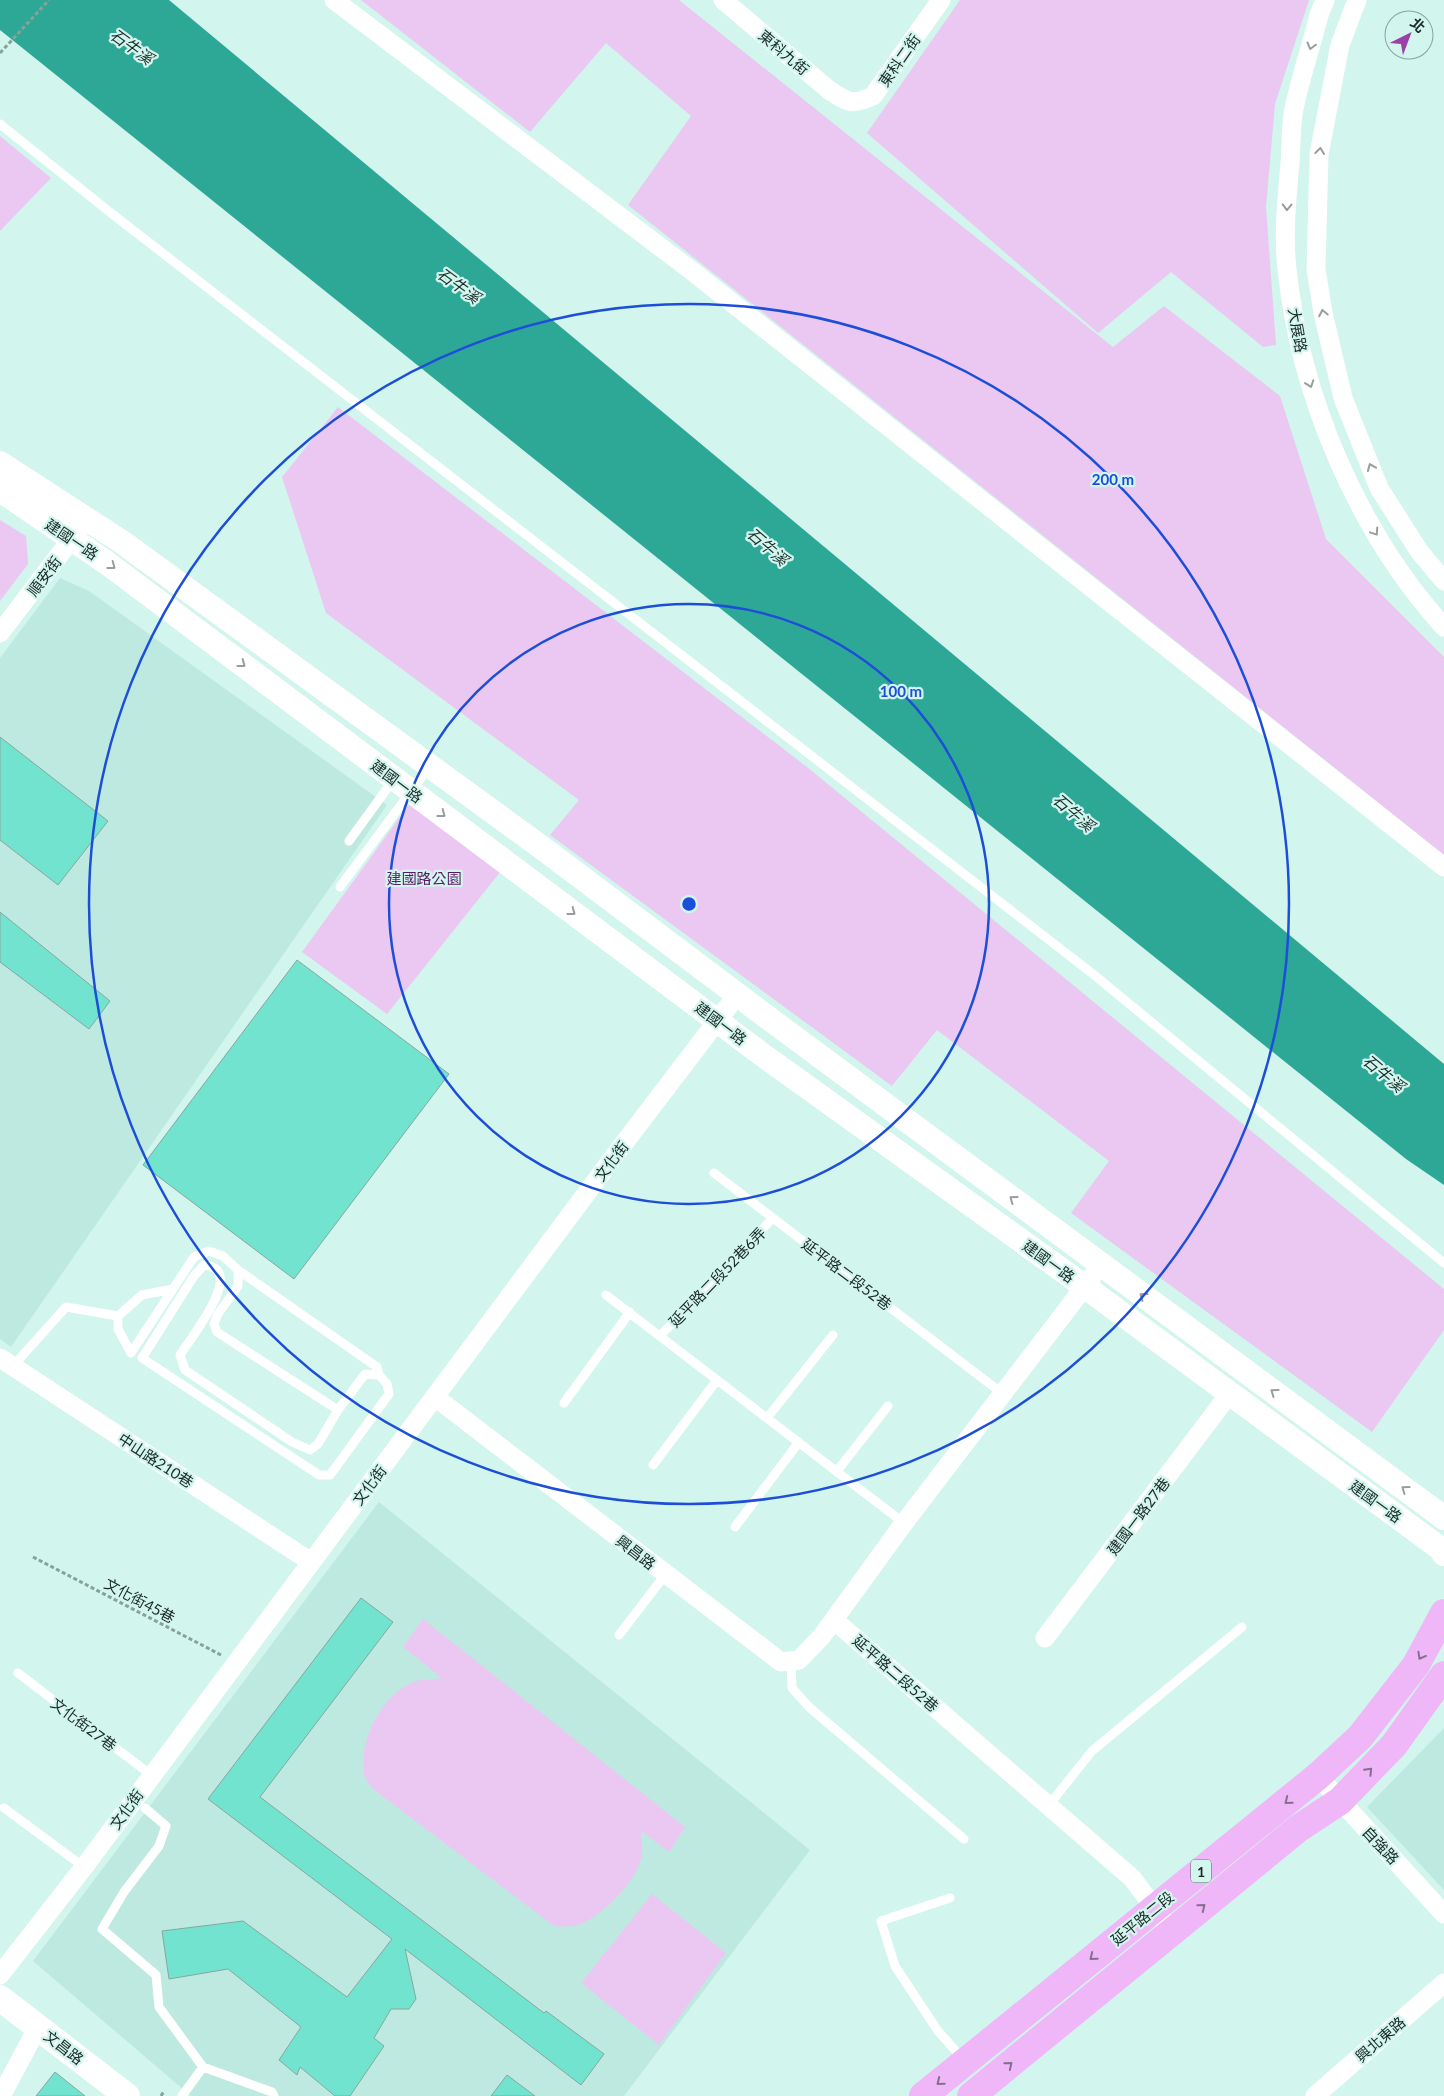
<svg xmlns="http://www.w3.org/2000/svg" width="1444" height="2096" viewBox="0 0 1444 2096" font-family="Lato,'Noto Sans TC',sans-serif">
	<rect width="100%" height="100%" fill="#d2f5ed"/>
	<path fill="#bee9e0" d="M 60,578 L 89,591 L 387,805 L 11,1347 L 0,1339 L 0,658 Z
		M 379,1502 L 810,1850 L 624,2096 L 191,2096 L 33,1961 Z
		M 1444,1728 L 1444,1890 L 1367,1807 Z"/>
	<path fill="#ebc8f1" d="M 361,0 L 679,0 L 1113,347 L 1164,306 L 1280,396 L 1326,539 L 1444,657 L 1444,855 L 628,205 L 691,116 L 606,43 L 530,132 Z
		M 960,0 L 1309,0 L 1275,104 L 1266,207 L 1276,345 L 1263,347 L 1171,272 L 1098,333 L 867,133 Z
		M 0,136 L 51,178 L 0,231 Z
		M 338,407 L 807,767 L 1444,1289 L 1444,1330 L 1372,1432 L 1071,1213 L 1109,1161 L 937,1030 L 892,1086 L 550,835 L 579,800 L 326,613 L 282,477 Z
		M 0,520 L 26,536 L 28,564 L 0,601 Z
		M 410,803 L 505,866 L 387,1014 L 302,952 Z
		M 423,1619 L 685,1827 L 669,1852 L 641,1831 C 641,1840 644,1851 641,1859 C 635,1882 603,1915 581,1924 C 572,1927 564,1927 554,1926 L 373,1789 C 370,1784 364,1778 364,1772 C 359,1738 383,1693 416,1681 C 424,1679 434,1680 442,1678 L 403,1647 Z
		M 652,1894 L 726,1953 L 659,2045 L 581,1983 Z"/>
	<path fill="#2ea896" d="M 0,0 L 169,0 L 1444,1064 L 1444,1185 L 1406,1159 L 0,30 Z"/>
	<path fill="#72e3cf" stroke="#86a7a0" d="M 0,737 L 108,821 L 58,885 L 0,840 Z
		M 0,912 L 110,1001 L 89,1029 L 0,962 Z
		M 297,960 L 449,1074 L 294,1279 L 143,1165 Z
		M 361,1598 L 393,1622 L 260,1797 L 544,2013 L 546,2011 L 604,2054 L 581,2085 L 405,1949 L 416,1999 L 409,2009 L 391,2009 L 374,2038 L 384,2046 L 350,2096 L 335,2096 L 300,2067 L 297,2075 L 279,2060 L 301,2027 L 228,1969 L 169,1979 L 162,1931 L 243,1921 L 347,1997 L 392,1939 L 208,1799 Z
		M 55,2072 L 85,2096 L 36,2096 Z
		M 507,2075 L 535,2096 L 491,2096 Z"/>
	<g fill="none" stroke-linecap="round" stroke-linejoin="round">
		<path stroke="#87a19b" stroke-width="3" stroke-dasharray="4 2.5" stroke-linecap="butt" d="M 0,53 L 49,0
			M 33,1557 L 221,1655
			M 161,2096 L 164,2091"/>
		<path stroke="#fff" stroke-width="9" d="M 0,124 L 111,213 L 1093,974 L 1444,1263
			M 349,841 L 394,779
			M 340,887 L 429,767
			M 714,1173 L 1003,1394
			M 238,1270 L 377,1367 L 379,1375
			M 173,1289 L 142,1295 L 118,1316 L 118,1329 L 131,1353 L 194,1257 L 209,1251 L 223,1256 L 238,1270 L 238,1286 L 218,1314 L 214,1324 L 217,1332 L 338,1410 L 365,1374 L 379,1375 L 387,1384 L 389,1394 L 330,1475 L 319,1475 L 142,1358 L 194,1276 L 204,1265 C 248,1268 190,1339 180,1355 L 185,1370 L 292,1442 L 310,1450 L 318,1444 L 338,1410
			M 606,1295 L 904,1523
			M 660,1336 L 773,1218
			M 13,1366 L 66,1307 L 118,1316
			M 564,1403 L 630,1312
			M 767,1418 L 833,1335
			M 653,1465 L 717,1380
			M 837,1471 L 888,1406
			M 735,1527 L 799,1442
			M 619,1635 L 665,1575
			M 791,1662 L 792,1688 L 809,1707 L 964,1839
			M 18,1673 L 151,1775
			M 1049,1805 L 1092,1751 L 1242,1627
			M 4,1808 L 84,1867
			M 145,1808 L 166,1826 L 159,1846 L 124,1892 L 102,1929 L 156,1975 L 159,2007 L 203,2067 L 182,2096
			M 950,1898 L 881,1921 L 895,1966 L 938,2031 L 963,2059
			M 203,2067 L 272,2092 L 274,2096"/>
		<path stroke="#fff" stroke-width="19" d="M 334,0 L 692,271 L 1444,867
			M 723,0 L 829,90 C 847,102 852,106 873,96 L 941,0
			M 1325,0 L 1319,15 C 1311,48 1299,81 1293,114 C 1291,130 1291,147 1290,163 C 1287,197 1283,234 1287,269 C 1300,396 1358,532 1444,627
			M 1357,0 L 1340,45 L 1319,154 L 1316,269 L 1323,313 L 1343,398 L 1379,488 L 1419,551 L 1444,581
			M 0,633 L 79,529
			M 0,1358 L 311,1562
			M 435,1397 L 781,1662 L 799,1660 L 822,1636 L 904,1523 L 1101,1265
			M 834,1620 L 1132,1878 L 1172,1931
			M 1045,1638 L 1230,1393
			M 1318,1776 L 1444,1914
			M 0,1975 L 84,1867 L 615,1155 L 737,995
			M 1,2096 L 38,2027
			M 1315,2096 L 1444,1983"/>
		<path stroke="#fff" stroke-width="24" d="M 0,463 L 122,542 L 541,847 L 779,1026 L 1444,1518
			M 0,490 L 107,563 L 760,1053 L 1084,1286 L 1441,1549 L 1444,1554"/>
		<path stroke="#fff" stroke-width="26" d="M 0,1998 L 127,2096"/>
		<path stroke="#efb7f8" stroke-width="28" d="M 923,2096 L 1318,1776 L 1360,1737 L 1416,1665 L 1444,1613
			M 971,2096 L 1299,1828 L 1340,1801 L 1394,1745 L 1444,1675"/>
	</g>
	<defs><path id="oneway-chevron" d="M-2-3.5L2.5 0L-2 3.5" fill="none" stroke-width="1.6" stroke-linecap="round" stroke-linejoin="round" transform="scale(1.25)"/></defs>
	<g stroke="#989e9d">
		<use href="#oneway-chevron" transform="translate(1311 46) rotate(105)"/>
		<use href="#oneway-chevron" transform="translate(1320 151) rotate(-83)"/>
		<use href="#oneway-chevron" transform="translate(1287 207) rotate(91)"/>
		<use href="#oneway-chevron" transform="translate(1323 313) rotate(-101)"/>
		<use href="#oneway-chevron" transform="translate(1310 384) rotate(71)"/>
		<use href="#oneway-chevron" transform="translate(1371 467) rotate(-112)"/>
		<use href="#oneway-chevron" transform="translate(1375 532) rotate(56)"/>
		<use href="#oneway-chevron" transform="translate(112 566) rotate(37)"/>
		<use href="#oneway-chevron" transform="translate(242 664) rotate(37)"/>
		<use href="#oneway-chevron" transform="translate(442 814) rotate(37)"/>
		<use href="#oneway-chevron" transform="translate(572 912) rotate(37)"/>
		<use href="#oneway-chevron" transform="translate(1013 1199) rotate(-144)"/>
		<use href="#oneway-chevron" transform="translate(1143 1296) rotate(-144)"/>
		<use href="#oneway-chevron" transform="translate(1274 1392) rotate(-144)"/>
		<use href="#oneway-chevron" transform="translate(1405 1489) rotate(-144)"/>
	</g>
	<g stroke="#84708e">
		<use href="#oneway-chevron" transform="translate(1421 1656) rotate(119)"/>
		<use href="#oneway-chevron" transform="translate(1369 1771) rotate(-46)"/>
		<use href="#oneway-chevron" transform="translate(1288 1801) rotate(141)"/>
		<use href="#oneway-chevron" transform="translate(1202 1907) rotate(-39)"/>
		<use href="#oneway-chevron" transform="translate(1093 1957) rotate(141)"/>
		<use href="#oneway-chevron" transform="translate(1009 2065) rotate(-39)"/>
		<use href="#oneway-chevron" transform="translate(940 2082) rotate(141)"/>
	</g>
	<g fill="none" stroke="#1d4ed8" stroke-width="2.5">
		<circle cx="689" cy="904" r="300"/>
		<circle cx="689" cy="904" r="600"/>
	</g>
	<g text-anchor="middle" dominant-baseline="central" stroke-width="4.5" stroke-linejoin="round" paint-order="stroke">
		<rect fill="#d2f5ed" stroke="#516661" stroke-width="1" x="1191" y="1859.5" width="20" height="23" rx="4"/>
		<g font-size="14" font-weight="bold" fill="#1a2825">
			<text x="1201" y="1871">1</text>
		</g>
		<g font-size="15" fill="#1a2825" stroke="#d2f5ed">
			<text transform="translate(784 52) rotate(40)">東科九街</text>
			<text transform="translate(899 60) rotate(-55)">東科二街</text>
			<text transform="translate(1298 330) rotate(80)">大展路</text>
			<text transform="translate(72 539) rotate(34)">建國一路</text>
			<text transform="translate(44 576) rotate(-53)">順安街</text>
			<text transform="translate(397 781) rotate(37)">建國一路</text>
			<text transform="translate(721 1023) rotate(37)">建國一路</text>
			<text transform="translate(611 1161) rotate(-53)">文化街</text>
			<text transform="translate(1049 1261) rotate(36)">建國一路</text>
			<text transform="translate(847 1274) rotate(37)">延平路二段52巷</text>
			<text transform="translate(717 1277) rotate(-46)">延平路二段52巷6弄</text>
			<text transform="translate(156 1460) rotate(33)">中山路210巷</text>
			<text transform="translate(369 1485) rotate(-53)">文化街</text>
			<text transform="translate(1376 1501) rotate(36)">建國一路</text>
			<text transform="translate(1138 1516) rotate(-53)">建國一路27巷</text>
			<text transform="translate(636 1552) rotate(38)">興昌路</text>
			<text transform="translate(140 1600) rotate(28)">文化街45巷</text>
			<text transform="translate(896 1673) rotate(41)">延平路二段52巷</text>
			<text transform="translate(84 1724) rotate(37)">文化街27巷</text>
			<text transform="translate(126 1809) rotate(-54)">文化街</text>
			<text transform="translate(1381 1845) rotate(47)">自強路</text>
			<text transform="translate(1142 1918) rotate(-39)">延平路二段</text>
			<text transform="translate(1380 2039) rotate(-41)">興北東路</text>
			<text transform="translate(64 2047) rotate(38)">文昌路</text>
		</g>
		<g font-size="15" fill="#5c1a66" stroke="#d2f5ed">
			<text x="424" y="878">建國路公園</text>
		</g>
		<g font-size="16" font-style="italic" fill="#192e2a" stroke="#d2f5ed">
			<text transform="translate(132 46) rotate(36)">石牛溪</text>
			<text transform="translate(459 285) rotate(36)">石牛溪</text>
			<text transform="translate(768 546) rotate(41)">石牛溪</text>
			<text transform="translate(1074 812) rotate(41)">石牛溪</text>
			<text transform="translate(1384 1073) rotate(40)">石牛溪</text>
		</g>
	</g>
	<circle cx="689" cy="904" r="8" fill="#1d4ed8" stroke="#d2f5ed" stroke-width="2.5"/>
	<g font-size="15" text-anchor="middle" font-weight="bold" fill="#1d4ed8" stroke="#d2f5ed" stroke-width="4.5" stroke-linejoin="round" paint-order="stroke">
		<text x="1113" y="485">200 m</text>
		<text x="901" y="697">100 m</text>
	</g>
	<g transform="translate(1409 35) rotate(42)"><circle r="24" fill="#d2f5ed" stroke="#88a39d"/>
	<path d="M0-4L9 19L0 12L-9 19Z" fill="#9b3fa9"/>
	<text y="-8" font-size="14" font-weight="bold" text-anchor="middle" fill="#1a2825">北</text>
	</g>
</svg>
